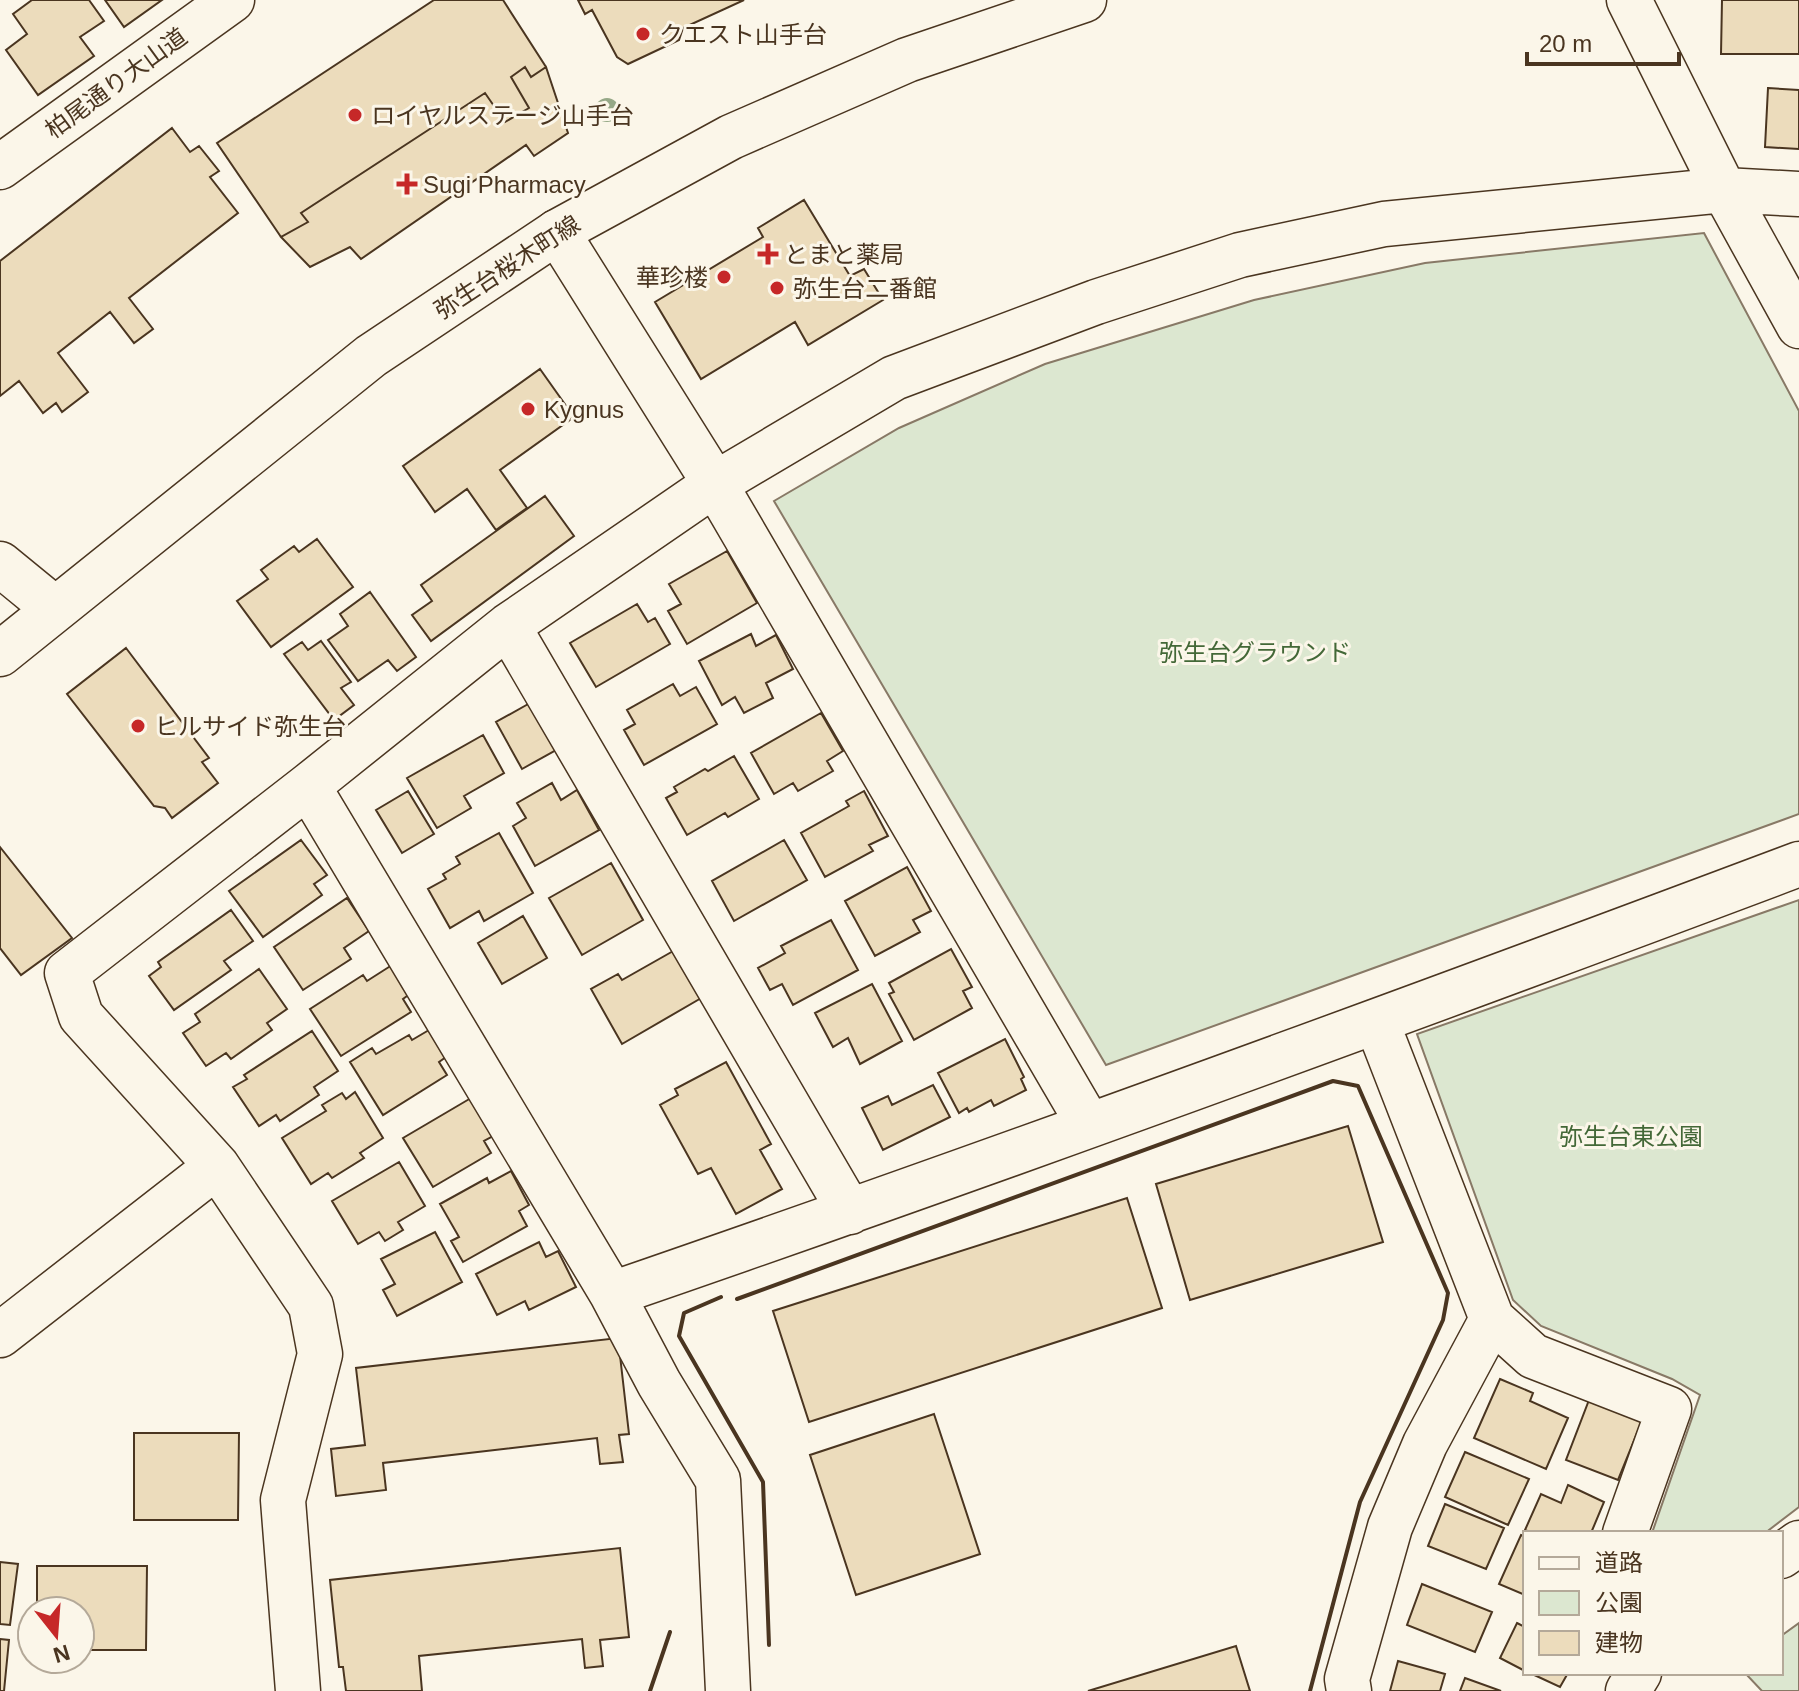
<svg xmlns="http://www.w3.org/2000/svg" width="1799" height="1691" viewBox="0 0 1799 1691" font-family="Helvetica,'Noto Sans JP',sans-serif">
	<rect width="100%" height="100%" fill="#fbf6e9"/>
	<path fill="#dce7d0" stroke="#887966" stroke-width="2" d="M 1704,233 L 1799,411 L 1799,814 L 1106,1065 L 774,501 L 899,428 L 1045,364 L 1254,300 L 1425,263 Z
		M 1799,900 L 1799,1507 L 1765,1533 L 1652,1533 L 1700,1395 L 1672,1379 L 1541,1326 L 1513,1300 L 1417,1034 Z
		M 1799,1623 L 1799,1691 L 1762,1691 L 1745,1673 L 1781,1673 L 1781,1636 Z"/>
	<path fill="#ecdcbc" stroke="#4a3520" stroke-width="2" d="M 32,0 L 89,0 L 104,21 L 80,37 L 94,56 L 38,95 L 6,50 L 27,34 L 13,14 Z
		M 105,0 L 162,0 L 124,27 Z
		M 434,0 L 503,0 L 546,67 L 531,77 L 525,67 L 511,77 L 529,108 L 505,122 L 485,93 L 301,213 L 308,222 L 281,237 L 217,143 Z
		M 578,0 L 744,0 L 683,28 L 679,40 L 628,64 L 617,57 L 592,10 L 585,14 Z
		M 1722,0 L 1799,0 L 1799,54 L 1721,54 Z
		M 525,67 L 531,77 L 546,67 L 568,133 L 534,156 L 526,145 L 361,259 L 350,247 L 310,267 L 281,237 L 308,222 L 301,213 L 485,93 L 505,122 L 529,108 L 511,77 Z
		M 1768,88 L 1799,90 L 1799,149 L 1765,147 Z
		M 172,128 L 190,152 L 199,146 L 219,171 L 210,177 L 238,213 L 129,298 L 153,329 L 134,343 L 110,312 L 58,353 L 88,392 L 62,412 L 56,403 L 43,413 L 19,381 L 0,396 L 0,261 Z
		M 804,200 L 850,276 L 864,269 L 883,300 L 808,345 L 795,322 L 701,379 L 655,302 L 763,237 L 758,228 Z
		M 540,369 L 574,417 L 500,470 L 527,508 L 496,530 L 467,489 L 435,512 L 403,466 Z
		M 545,496 L 574,536 L 431,641 L 412,615 L 432,601 L 421,585 Z
		M 317,539 L 353,587 L 271,647 L 237,601 L 268,579 L 261,570 L 294,546 L 299,552 Z
		M 727,551 L 757,603 L 687,644 L 668,611 L 681,604 L 669,584 Z
		M 370,592 L 416,657 L 397,671 L 388,660 L 358,681 L 328,640 L 348,626 L 340,614 Z
		M 637,604 L 648,622 L 655,618 L 670,644 L 596,687 L 570,643 Z
		M 751,634 L 756,646 L 776,635 L 793,669 L 766,683 L 773,698 L 744,713 L 735,697 L 722,705 L 699,661 Z
		M 321,641 L 351,682 L 341,688 L 354,705 L 334,720 L 284,654 L 302,642 L 308,650 Z
		M 126,648 L 209,758 L 202,762 L 218,783 L 172,818 L 165,808 L 154,806 L 67,694 Z
		M 673,684 L 680,696 L 696,687 L 717,724 L 644,765 L 624,730 L 635,724 L 627,710 Z
		M 530,703 L 556,750 L 522,769 L 496,722 Z
		M 821,713 L 843,751 L 827,761 L 833,771 L 798,791 L 793,783 L 774,794 L 751,753 Z
		M 483,735 L 504,773 L 464,796 L 471,808 L 437,828 L 407,778 Z
		M 734,756 L 759,799 L 728,817 L 725,813 L 687,835 L 666,798 L 677,792 L 674,787 L 705,769 L 708,771 Z
		M 552,783 L 561,800 L 577,790 L 599,830 L 535,866 L 513,826 L 526,818 L 517,803 Z
		M 408,791 L 434,834 L 402,853 L 376,810 Z
		M 864,791 L 888,836 L 869,845 L 873,851 L 825,877 L 801,833 L 849,806 L 846,801 Z
		M 499,833 L 533,893 L 484,921 L 479,911 L 450,928 L 428,889 L 446,879 L 443,874 L 460,864 L 456,857 Z
		M 301,840 L 327,875 L 314,884 L 322,895 L 263,937 L 229,891 Z
		M 784,840 L 807,880 L 734,921 L 712,881 Z
		M 0,847 L 72,938 L 21,975 L 0,948 Z
		M 611,863 L 643,920 L 582,955 L 549,898 Z
		M 907,867 L 931,911 L 913,920 L 920,932 L 875,956 L 845,901 Z
		M 347,898 L 369,931 L 344,948 L 351,959 L 303,990 L 274,947 Z
		M 231,910 L 253,941 L 224,961 L 231,970 L 174,1010 L 149,976 L 161,967 L 158,962 Z
		M 523,916 L 547,958 L 502,984 L 478,943 Z
		M 831,920 L 858,970 L 793,1005 L 782,984 L 770,990 L 758,968 L 785,953 L 781,946 Z
		M 951,949 L 972,987 L 963,991 L 972,1008 L 914,1040 L 889,994 L 894,992 L 889,983 Z
		M 675,950 L 703,997 L 622,1044 L 591,989 L 618,974 L 622,980 Z
		M 392,965 L 411,993 L 403,999 L 411,1012 L 341,1056 L 310,1009 L 363,975 L 367,981 Z
		M 259,969 L 287,1009 L 267,1023 L 272,1030 L 231,1059 L 226,1053 L 206,1066 L 183,1033 L 200,1022 L 195,1014 Z
		M 872,984 L 902,1041 L 860,1064 L 848,1038 L 833,1047 L 815,1013 Z
		M 429,1030 L 446,1057 L 439,1062 L 447,1075 L 383,1115 L 350,1062 L 372,1048 L 376,1054 L 409,1035 L 412,1040 Z
		M 312,1031 L 338,1071 L 314,1087 L 319,1095 L 280,1121 L 276,1115 L 259,1126 L 233,1087 L 247,1079 L 244,1075 Z
		M 1005,1039 L 1024,1077 L 1021,1079 L 1026,1090 L 994,1106 L 991,1100 L 969,1112 L 967,1108 L 959,1113 L 938,1073 Z
		M 726,1062 L 771,1144 L 760,1150 L 782,1189 L 736,1214 L 711,1168 L 698,1174 L 660,1105 L 678,1095 L 675,1089 Z
		M 933,1085 L 950,1117 L 883,1150 L 862,1108 L 888,1096 L 892,1105 Z
		M 355,1092 L 383,1138 L 360,1153 L 364,1158 L 332,1178 L 328,1173 L 311,1184 L 282,1138 L 326,1111 L 322,1105 L 342,1093 L 346,1099 Z
		M 471,1098 L 493,1136 L 484,1141 L 491,1153 L 433,1187 L 403,1138 Z
		M 1348,1126 L 1383,1242 L 1190,1300 L 1156,1184 Z
		M 399,1162 L 425,1206 L 398,1222 L 403,1230 L 385,1241 L 379,1232 L 358,1244 L 332,1201 Z
		M 511,1171 L 529,1205 L 519,1211 L 527,1226 L 463,1262 L 451,1241 L 459,1237 L 440,1204 L 487,1178 L 489,1183 Z
		M 1127,1198 L 1162,1308 L 809,1422 L 773,1311 Z
		M 435,1232 L 462,1282 L 397,1316 L 383,1290 L 395,1284 L 381,1259 Z
		M 539,1242 L 546,1257 L 558,1251 L 576,1287 L 529,1310 L 525,1301 L 497,1315 L 476,1274 Z
		M 618,1338 L 629,1434 L 619,1435 L 623,1462 L 600,1464 L 597,1438 L 383,1463 L 386,1490 L 336,1496 L 331,1449 L 365,1445 L 356,1368 Z
		M 1500,1379 L 1533,1393 L 1530,1401 L 1568,1418 L 1546,1469 L 1474,1438 Z
		M 1589,1400 L 1642,1421 L 1618,1480 L 1566,1460 Z
		M 934,1414 L 980,1554 L 856,1595 L 810,1455 Z
		M 134,1433 L 239,1433 L 238,1520 L 134,1520 Z
		M 1465,1452 L 1529,1479 L 1508,1525 L 1445,1497 Z
		M 1568,1485 L 1604,1502 L 1591,1533 L 1532,1533 L 1525,1530 L 1541,1494 L 1561,1503 Z
		M 1445,1504 L 1504,1528 L 1486,1569 L 1428,1546 Z
		M 1521,1535 L 1525,1537 L 1525,1595 L 1499,1584 Z
		M 620,1548 L 629,1637 L 600,1640 L 603,1666 L 585,1668 L 582,1639 L 419,1656 L 422,1691 L 346,1691 L 343,1667 L 339,1667 L 330,1580 Z
		M 0,1562 L 18,1564 L 10,1625 L 0,1624 Z
		M 37,1566 L 147,1566 L 146,1650 L 80,1650 L 80,1611 L 37,1611 Z
		M 1422,1584 L 1492,1612 L 1475,1652 L 1407,1625 Z
		M 1517,1623 L 1525,1627 L 1525,1671 L 1500,1658 Z
		M 0,1639 L 9,1640 L 4,1691 L 0,1691 Z
		M 1236,1646 L 1250,1691 L 1088,1691 Z
		M 1398,1661 L 1445,1674 L 1440,1691 L 1390,1691 Z
		M 1530,1673 L 1568,1673 L 1560,1687 Z
		M 1465,1678 L 1501,1691 L 1460,1691 Z"/>
	<g fill="none" stroke-linecap="round" stroke-linejoin="round">
		<defs>
			<path id="street" d="M 1629,0 L 1724,190 L 1799,326
				M 0,167 L 232,0
				M 557,232 L 715,484 L 1089,1125
				M 508,626 L 850,1212
				M 308,786 L 612,1294 L 659,1383 L 718,1480 L 728,1691
				M 612,1294 C 1010,1157 1405,1012 1799,864
				M 1492,1319 L 1533,1356 L 1669,1409 L 1625,1533
				M 0,1335 L 217,1166
				M 1781,1556 L 1799,1543
				M 298,1691 L 283,1500 L 320,1354 L 311,1306 L 217,1166 L 81,1016 L 67,973 L 308,786 L 508,626 L 715,484 L 894,378 L 1096,302 L 1240,255 L 1384,224 L 1724,190 L 1799,194
				M 1349,1691 L 1347,1679 L 1390,1527 L 1425,1444 L 1492,1319 L 1377,1023
				M 1628,1691 L 1639,1673"/>
			<path id="secondary" d="M 0,564 L 55,609
				M 0,654 L 371,356 L 557,232 L 731,137 L 907,60 L 1084,0"/>
		</defs>
		<use href="#street" stroke="#4a3520" stroke-width="47"/>
		<use href="#secondary" stroke="#4a3520" stroke-width="47"/>
		<use href="#street" stroke="#fbf6e9" stroke-width="44"/>
		<use href="#secondary" stroke="#fbf6e9" stroke-width="44"/>
		<path stroke="#4a3520" stroke-width="4" d="M 721,1297 L 684,1313 L 679,1336 L 763,1482 L 769,1645
			M 737,1299 L 1333,1081 L 1358,1086 L 1448,1293 L 1443,1320 L 1360,1502 L 1310,1691
			M 650,1691 L 670,1632"/>
	</g>
	<circle fill="#96a887" cx="607" cy="110" r="12"/>
	<g fill="#c62828" stroke="#fbf6e9" stroke-width="3">
		<circle cx="643" cy="34" r="8"/>
		<circle cx="355" cy="115" r="8"/>
		<path d="M403 172h8v8h8v8h-8v8h-8v-8h-8v-8h8z"/>
		<path d="M764 242h8v8h8v8h-8v8h-8v-8h-8v-8h8z"/>
		<circle cx="724" cy="277" r="8"/>
		<circle cx="777" cy="288" r="8"/>
		<circle cx="528" cy="409" r="8"/>
		<circle cx="138" cy="726" r="8"/>
	</g>
	<g text-anchor="middle" dominant-baseline="central" stroke-width="6" stroke-linejoin="round" paint-order="stroke">
		<g font-size="24" fill="#4a3520" stroke="#fbf6e9" text-anchor="start">
			<text x="659" y="34">クエスト山手台</text>
			<text x="371" y="115">ロイヤルステージ山手台</text>
			<text x="423" y="184">Sugi Pharmacy</text>
			<text x="784" y="254">とまと薬局</text>
			<text x="708" y="277" text-anchor="end">華珍楼</text>
			<text x="793" y="288">弥生台二番館</text>
			<text x="544" y="409">Kygnus</text>
			<text x="154" y="726">ヒルサイド弥生台</text>
		</g>
		<g font-size="24" fill="#4a3520" stroke="#fbf6e9">
			<text transform="translate(116 83) rotate(-36)">柏尾通り大山道</text>
			<text transform="translate(507 267) rotate(-33)">弥生台桜木町線</text>
		</g>
		<g font-size="24" fill="#436837" stroke="#fbf6e9">
			<text x="1255" y="652">弥生台グラウンド</text>
			<text x="1631" y="1136">弥生台東公園</text>
		</g>
	</g>
	<rect x="1523" y="1531" width="260" height="144" fill="#fbf6e9" stroke="#b4a999" stroke-width="2"/>
	<rect x="1539" y="1557" width="40" height="12" fill="#fbf6e9" stroke="#b4a999" stroke-width="2"/>
	<text x="1595" y="1571" font-size="24" fill="#4a3520">道路</text>
	<rect x="1539" y="1591" width="40" height="24" fill="#dce7d0" stroke="#b4a999" stroke-width="2"/>
	<text x="1595" y="1611" font-size="24" fill="#4a3520">公園</text>
	<rect x="1539" y="1631" width="40" height="24" fill="#ecdcbc" stroke="#b4a999" stroke-width="2"/>
	<text x="1595" y="1651" font-size="24" fill="#4a3520">建物</text>
	<g transform="translate(56 1635) rotate(163)"><circle r="38" fill="#fbf6e9" stroke="#b4a999" stroke-width="2"/>
	<path d="M0-6L14 30L0 20L-14 30Z" fill="#c62828"/>
	<text y="-12" font-size="22" font-weight="bold" text-anchor="middle" fill="#4a3520">N</text>
	</g>
	<path d="M1527 52v12h152v-12" fill="none" stroke="#4a3520" stroke-width="4"/>
	<text x="1539" y="52" font-size="24" fill="#4a3520" stroke="#fbf6e9" stroke-width="6" paint-order="stroke">20 m</text>
</svg>
